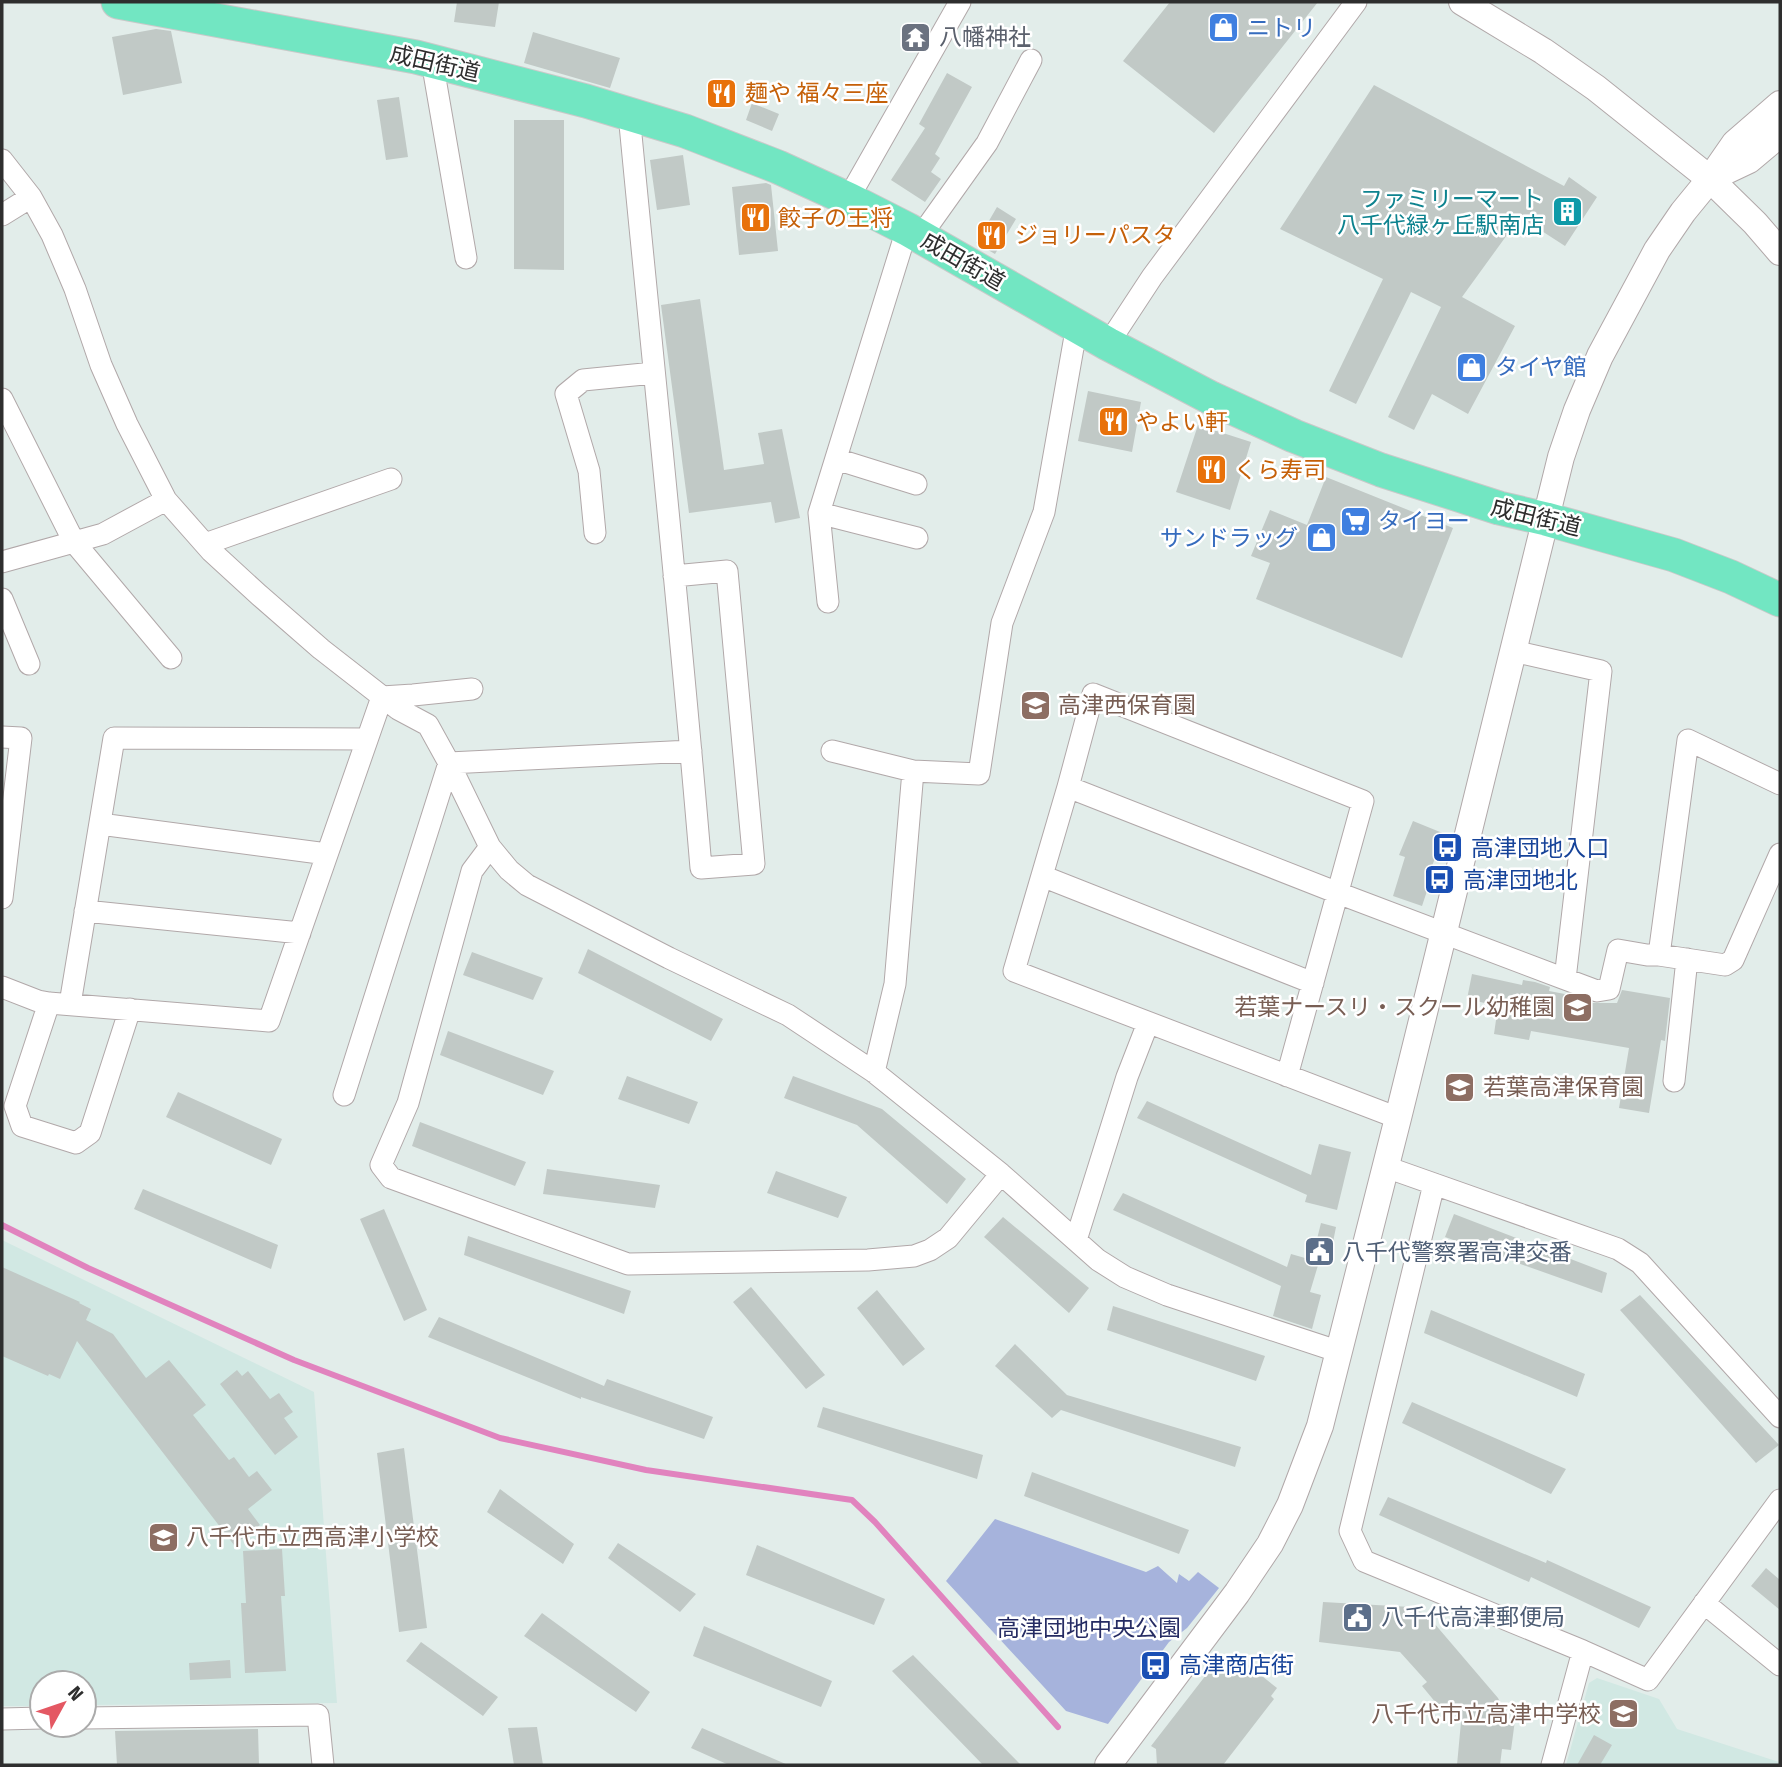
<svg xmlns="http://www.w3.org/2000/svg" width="1782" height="1767" viewBox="0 0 1782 1767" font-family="'Fira Sans Condensed','Noto Sans JP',sans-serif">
	<rect width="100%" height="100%" fill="#e2edea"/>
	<path fill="#d1e8e3" d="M 2,1240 L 314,1392 L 337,1703 L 84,1705 L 84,1683 L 42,1683 L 42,1706 L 2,1706 Z
		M 1597,1678 L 1659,1699 L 1677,1729 L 1779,1762 L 1780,1765 L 1566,1765 L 1589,1683 Z"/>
	<path fill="#a6b3dc" d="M 995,1519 L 1146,1572 L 1158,1566 L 1177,1583 L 1179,1574 L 1189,1581 L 1198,1572 L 1219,1588 L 1187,1628 L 1169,1642 L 1108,1724 L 1066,1711 L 946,1581 Z"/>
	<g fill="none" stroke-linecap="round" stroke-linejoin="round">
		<path stroke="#e183be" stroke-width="6" d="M 2,1225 L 88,1268 L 294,1360 L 500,1438 L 646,1470 L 852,1500 L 875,1522 L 1058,1727"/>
	</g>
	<path fill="#c1c9c6" d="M 457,2 L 499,2 L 495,27 L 454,22 Z
		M 1170,2 L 1318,2 L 1214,133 L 1123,61 Z
		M 156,29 L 171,31 L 182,83 L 123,95 L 112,37 Z
		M 533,32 L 620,58 L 610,88 L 524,63 Z
		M 947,73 L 972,87 L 935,154 L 940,158 L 931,172 L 941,179 L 925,202 L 891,180 L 925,128 L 919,124 Z
		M 1374,85 L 1564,186 L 1569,177 L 1597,197 L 1565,246 L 1520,217 L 1462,297 L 1515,326 L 1468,414 L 1432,394 L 1414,430 L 1388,417 L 1441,307 L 1411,292 L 1356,404 L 1329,391 L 1383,279 L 1280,229 Z
		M 399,97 L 408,157 L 386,160 L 377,100 Z
		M 752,103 L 779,114 L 772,131 L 746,120 Z
		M 514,120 L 564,120 L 564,270 L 514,269 Z
		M 683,155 L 690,205 L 657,210 L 650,160 Z
		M 766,183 L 771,185 L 778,251 L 739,255 L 732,187 Z
		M 997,207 L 1016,219 L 995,254 L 976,243 Z
		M 700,299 L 724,470 L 764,464 L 758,433 L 782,429 L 800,518 L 775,523 L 771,502 L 689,513 L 661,305 Z
		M 1088,391 L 1141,402 L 1132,452 L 1078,441 Z
		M 1198,425 L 1251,442 L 1230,510 L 1176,492 Z
		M 1326,477 L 1453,528 L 1402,658 L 1256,599 L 1270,563 L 1251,556 L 1270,510 L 1307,525 Z
		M 1413,821 L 1445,834 L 1427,878 L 1431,879 L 1422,906 L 1393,896 L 1405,857 L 1399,855 Z
		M 588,949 L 723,1019 L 711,1041 L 578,973 Z
		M 472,952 L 543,978 L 533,1000 L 463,975 Z
		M 1472,974 L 1522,985 L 1523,980 L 1535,982 L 1550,987 L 1549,991 L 1570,995 L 1593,1003 L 1617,1003 L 1622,990 L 1670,998 L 1665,1041 L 1661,1040 L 1649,1113 L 1619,1108 L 1629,1048 L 1531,1031 L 1529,1040 L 1494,1034 L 1498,1006 L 1467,999 Z
		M 448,1031 L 554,1071 L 543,1095 L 440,1055 Z
		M 627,1076 L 698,1102 L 689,1124 L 618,1099 Z
		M 793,1076 L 882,1109 L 966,1179 L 947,1204 L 857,1125 L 784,1098 Z
		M 178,1092 L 282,1139 L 271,1165 L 166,1117 Z
		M 1147,1101 L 1311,1175 L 1319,1144 L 1351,1152 L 1337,1210 L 1305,1202 L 1307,1195 L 1137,1118 Z
		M 420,1122 L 526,1162 L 515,1186 L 412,1146 Z
		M 547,1169 L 660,1185 L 655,1208 L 543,1194 Z
		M 776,1171 L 847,1197 L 838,1218 L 767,1193 Z
		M 143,1189 L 278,1245 L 271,1269 L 134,1209 Z
		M 1123,1193 L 1287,1267 L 1291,1254 L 1319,1262 L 1310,1292 L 1321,1295 L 1312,1329 L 1273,1316 L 1281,1286 L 1113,1210 Z
		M 384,1209 L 427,1310 L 404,1321 L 360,1219 Z
		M 1454,1214 L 1607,1273 L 1602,1293 L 1445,1237 Z
		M 1003,1217 L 1089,1288 L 1069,1313 L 984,1237 Z
		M 1321,1223 L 1336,1227 L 1332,1247 L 1316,1243 Z
		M 468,1236 L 631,1291 L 624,1314 L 464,1255 Z
		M 2,1267 L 80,1302 L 79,1303 L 91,1309 L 86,1320 L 113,1334 L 146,1378 L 169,1360 L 206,1405 L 193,1415 L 229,1460 L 234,1457 L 249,1477 L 257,1471 L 272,1490 L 248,1509 L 260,1525 L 234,1545 L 77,1341 L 60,1379 L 49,1374 L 48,1376 L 2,1356 Z
		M 751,1287 L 825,1375 L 806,1389 L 733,1302 Z
		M 877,1290 L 925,1349 L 903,1366 L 857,1308 Z
		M 1640,1295 L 1779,1445 L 1756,1463 L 1620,1310 Z
		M 1113,1306 L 1265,1356 L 1256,1381 L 1107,1330 Z
		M 1431,1310 L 1585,1374 L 1577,1397 L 1424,1333 Z
		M 439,1317 L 604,1386 L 607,1379 L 713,1417 L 704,1439 L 581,1397 L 581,1399 L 428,1337 Z
		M 1015,1344 L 1067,1395 L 1241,1447 L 1235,1467 L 1061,1410 L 1052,1418 L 995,1366 Z
		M 237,1370 L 242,1376 L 248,1371 L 270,1399 L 279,1393 L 293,1412 L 284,1418 L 298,1437 L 275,1455 L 220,1384 Z
		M 1412,1402 L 1566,1469 L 1551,1494 L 1402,1423 Z
		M 823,1407 L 983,1455 L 977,1479 L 817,1427 Z
		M 404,1448 L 427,1628 L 399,1632 L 377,1453 Z
		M 1032,1472 L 1189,1530 L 1179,1554 L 1024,1496 Z
		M 500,1489 L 574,1544 L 563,1564 L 487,1512 Z
		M 1388,1497 L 1546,1563 L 1547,1560 L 1651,1607 L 1639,1628 L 1531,1577 L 1529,1582 L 1379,1515 Z
		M 618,1543 L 696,1594 L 680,1612 L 608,1558 Z
		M 757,1545 L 885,1599 L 874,1625 L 746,1575 Z
		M 282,1549 L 285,1596 L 281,1596 L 286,1671 L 245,1673 L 241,1603 L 246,1603 L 243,1551 Z
		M 1766,1568 L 1780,1580 L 1780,1610 L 1751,1586 Z
		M 1323,1602 L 1411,1607 L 1428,1616 L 1498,1698 L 1502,1706 L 1505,1720 L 1515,1720 L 1511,1750 L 1502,1749 L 1500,1765 L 1457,1765 L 1461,1722 L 1446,1705 L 1441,1709 L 1422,1686 L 1427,1682 L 1400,1652 L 1319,1642 Z
		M 542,1613 L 650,1692 L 636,1712 L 524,1636 Z
		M 704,1626 L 832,1681 L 821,1707 L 693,1656 Z
		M 421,1642 L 498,1697 L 483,1716 L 406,1661 Z
		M 1233,1653 L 1277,1688 L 1271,1696 L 1274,1699 L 1223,1765 L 1157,1765 L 1156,1749 L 1151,1746 L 1220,1657 L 1226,1662 Z
		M 913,1655 L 1021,1765 L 983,1765 L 892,1671 Z
		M 230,1660 L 231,1678 L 190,1680 L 189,1663 Z
		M 537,1727 L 543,1765 L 514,1765 L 508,1728 Z
		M 702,1728 L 788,1765 L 729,1765 L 691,1748 Z
		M 258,1729 L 259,1765 L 117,1765 L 115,1731 Z
		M 1594,1735 L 1612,1745 L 1600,1765 L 1577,1765 Z"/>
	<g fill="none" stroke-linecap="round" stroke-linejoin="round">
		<defs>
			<path id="minor" d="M 432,61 L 466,258
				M 629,114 C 653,365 680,616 701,868 L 754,864 L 727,571 L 674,576
				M 2,160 L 31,197 L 52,235 L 75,289 L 101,365 L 127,424 L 166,500 L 211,551 L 259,595 L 321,649 L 398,709 L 428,725 L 449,763 L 490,847
				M 848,199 L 960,2
				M 2,215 L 31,197
				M 907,229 L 819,513 L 917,538
				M 920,237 L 987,143 L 1031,60
				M 1108,344 L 1152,277 L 1356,2
				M 2,399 L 74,542 L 171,658
				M 836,459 L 916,484
				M 819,513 L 828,602
				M 595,533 L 589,471 L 566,394 L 583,380 L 654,373
				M 205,544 L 391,479
				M 2,562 L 103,534 L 166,500
				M 2,599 L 29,664
				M 382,697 L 413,695 L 472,689
				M 2,737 L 21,738 L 2,898
				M 832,751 L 913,771 L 895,984 L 874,1072
				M 913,771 L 979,774 L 1002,623 L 1044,512 L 1077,325
				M 1780,784 L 1688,740 L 1659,955 L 1725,965 L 1733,960 L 1780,854
				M 1068,787 L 1093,694 L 1363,801 L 1287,1076
				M 100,824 L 327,854
				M 1042,876 L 1313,983
				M 85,911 L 300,933
				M 1565,979 L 1597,991 L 1609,989 L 1618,950 L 1647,955 L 1659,955
				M 2,987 L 38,1001 L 49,1003 L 269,1021 L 382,697
				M 49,1003 L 15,1106 L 22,1126 L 76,1143 L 90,1133 L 130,1009
				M 70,1004 L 114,738 L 367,739
				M 1674,1081 L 1687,959
				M 344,1095 L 449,763 L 691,751
				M 1398,1118 L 1014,971 L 1068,787 L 1338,893 L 1565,979 L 1601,671 L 1513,651
				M 1386,1167 L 1618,1249 L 1640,1263 L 1780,1417
				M 1001,1174 L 948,1238 L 930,1250 L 914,1256 L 868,1260 L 628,1264 L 391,1178 L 381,1165 L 408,1103 L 472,871 L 490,847 L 509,870 L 527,885 L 669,958 L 788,1015 L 874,1072 L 1001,1174 L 1098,1260 L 1125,1277 L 1167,1295 L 1340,1352
				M 1434,1184 L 1350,1531 L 1364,1561 L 1583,1651 L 1648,1680 L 1780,1500
				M 1076,1240 L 1127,1077 L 1148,1023
				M 1704,1603 L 1780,1665
				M 84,1718 L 318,1715 L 323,1765
				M 2,1719 L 42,1718
				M 1552,1765 L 1583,1651"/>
			<path id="tertiary" d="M 1462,2 L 1543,51 L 1596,88 L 1710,179 L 1755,223 L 1780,252
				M 1711,178 L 1749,160 L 1780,134
				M 1108,1765 L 1237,1593 L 1270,1544 L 1290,1505 L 1320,1426 L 1398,1118 L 1561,457 L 1577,410 L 1600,356 L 1657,250 L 1683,212 L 1710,179 L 1735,143 L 1780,104"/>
			<path id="trunk" d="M 118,2 L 416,57 L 586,101 L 685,131 L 778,167 L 848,199 L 907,229 L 1108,344 L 1211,398 L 1294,436 L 1381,470 L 1499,508 L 1546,519 L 1674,555 L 1731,577 L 1780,600"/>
		</defs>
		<use href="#minor" stroke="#b1a8a9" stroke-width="23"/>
		<use href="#tertiary" stroke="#b1a8a9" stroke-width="28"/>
		<use href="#trunk" stroke="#c9c9c9" stroke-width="35"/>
		<use href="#minor" stroke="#fff" stroke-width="21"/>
		<use href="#tertiary" stroke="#fff" stroke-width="26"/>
		<use href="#trunk" stroke="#72e6c2" stroke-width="33"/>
	</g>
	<defs>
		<symbol id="shop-square" viewBox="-11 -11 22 22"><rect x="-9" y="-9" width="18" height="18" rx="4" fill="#3f7fe0" stroke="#fff"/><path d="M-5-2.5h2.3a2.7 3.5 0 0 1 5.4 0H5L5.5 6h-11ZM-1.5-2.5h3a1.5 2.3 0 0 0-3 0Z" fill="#fff"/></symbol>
		<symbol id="temple-square" viewBox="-11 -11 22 22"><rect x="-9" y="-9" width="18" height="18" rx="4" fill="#6b7280" stroke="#fff"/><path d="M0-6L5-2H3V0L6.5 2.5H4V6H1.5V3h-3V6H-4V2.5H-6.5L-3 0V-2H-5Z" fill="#fff"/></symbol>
		<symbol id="restaurant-square" viewBox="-11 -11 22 22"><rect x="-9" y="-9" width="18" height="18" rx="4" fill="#e8710a" stroke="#fff"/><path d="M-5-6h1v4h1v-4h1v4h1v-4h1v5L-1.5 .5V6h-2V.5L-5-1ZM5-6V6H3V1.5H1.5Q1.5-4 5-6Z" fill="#fff"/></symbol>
		<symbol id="building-square" viewBox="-11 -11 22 22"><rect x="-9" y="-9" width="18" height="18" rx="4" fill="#0f9aa8" stroke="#fff"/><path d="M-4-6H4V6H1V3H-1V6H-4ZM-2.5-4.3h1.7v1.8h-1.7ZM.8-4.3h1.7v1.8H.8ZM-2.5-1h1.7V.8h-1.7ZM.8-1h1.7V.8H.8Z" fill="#fff"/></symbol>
		<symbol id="supermarket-square" viewBox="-11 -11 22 22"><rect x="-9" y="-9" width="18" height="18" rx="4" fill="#3f7fe0" stroke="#fff"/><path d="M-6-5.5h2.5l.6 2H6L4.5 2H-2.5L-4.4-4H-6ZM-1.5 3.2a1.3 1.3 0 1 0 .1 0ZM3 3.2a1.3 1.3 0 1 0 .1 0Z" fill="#fff"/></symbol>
		<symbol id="school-square" viewBox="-11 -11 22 22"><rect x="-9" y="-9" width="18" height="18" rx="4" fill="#8d6e63" stroke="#fff"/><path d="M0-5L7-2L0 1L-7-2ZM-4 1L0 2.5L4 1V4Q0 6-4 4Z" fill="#fff"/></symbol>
		<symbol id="bus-square" viewBox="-11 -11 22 22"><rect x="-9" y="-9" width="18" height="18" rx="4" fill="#1a4fb4" stroke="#fff"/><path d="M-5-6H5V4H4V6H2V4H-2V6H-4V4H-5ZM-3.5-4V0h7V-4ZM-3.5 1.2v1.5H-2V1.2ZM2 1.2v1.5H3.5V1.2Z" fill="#fff"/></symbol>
		<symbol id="civic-square" viewBox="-11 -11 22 22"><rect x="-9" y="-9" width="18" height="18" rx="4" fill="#5c6f8a" stroke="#fff"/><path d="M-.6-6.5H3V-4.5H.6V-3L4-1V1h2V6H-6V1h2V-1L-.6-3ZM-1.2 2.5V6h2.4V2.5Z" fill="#fff"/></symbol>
	</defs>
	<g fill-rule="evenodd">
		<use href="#shop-square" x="1206" y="10" width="35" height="35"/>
		<use href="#temple-square" x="898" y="20" width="35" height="35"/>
		<use href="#restaurant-square" x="704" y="76" width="35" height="35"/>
		<use href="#building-square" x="1550" y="194" width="35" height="35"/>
		<use href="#restaurant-square" x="738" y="200" width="35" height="35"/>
		<use href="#restaurant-square" x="974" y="218" width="35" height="35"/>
		<use href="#shop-square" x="1454" y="350" width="35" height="35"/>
		<use href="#restaurant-square" x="1096" y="404" width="35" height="35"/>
		<use href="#restaurant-square" x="1194" y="452" width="35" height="35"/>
		<use href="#supermarket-square" x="1338" y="504" width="35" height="35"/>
		<use href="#shop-square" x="1304" y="520" width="35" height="35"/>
		<use href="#school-square" x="1018" y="688" width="35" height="35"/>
		<use href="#bus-square" x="1430" y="830" width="35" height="35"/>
		<use href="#bus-square" x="1422" y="862" width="35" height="35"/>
		<use href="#school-square" x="1560" y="990" width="35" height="35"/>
		<use href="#school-square" x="1442" y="1070" width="35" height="35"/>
		<use href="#civic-square" x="1302" y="1234" width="35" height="35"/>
		<use href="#school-square" x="146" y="1520" width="35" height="35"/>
		<use href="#civic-square" x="1340" y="1600" width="35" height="35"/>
		<use href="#bus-square" x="1138" y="1648" width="35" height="35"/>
		<use href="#school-square" x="1606" y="1696" width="35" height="35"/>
	</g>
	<g text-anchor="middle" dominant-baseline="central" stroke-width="5" stroke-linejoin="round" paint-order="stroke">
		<g font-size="23" fill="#366cbe" stroke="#fff" text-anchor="start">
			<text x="1247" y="28">ニトリ</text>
			<text x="1495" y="367">タイヤ館</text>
			<text x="1378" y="521">タイヨー</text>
			<text x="1298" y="538" text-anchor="end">サンドラッグ</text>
		</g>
		<g font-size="23" fill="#5b616d" stroke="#fff" text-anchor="start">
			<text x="939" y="37">八幡神社</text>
		</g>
		<g font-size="23" fill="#2e2e2e" stroke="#fff">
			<text transform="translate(435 63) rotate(13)">成田街道</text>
			<text transform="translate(963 261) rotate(30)">成田街道</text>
			<text transform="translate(1536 517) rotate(14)">成田街道</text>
		</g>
		<g font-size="23" fill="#c56008" stroke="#fff" text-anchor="start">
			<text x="745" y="93">麺や 福々三座</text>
			<text x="778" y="218">餃子の王将</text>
			<text x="1015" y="235">ジョリーパスタ</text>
			<text x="1136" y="422">やよい軒</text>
			<text x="1234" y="470">くら寿司</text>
		</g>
		<g font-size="23" fill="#0d838f" stroke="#fff" text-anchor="end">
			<text x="1544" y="199">ファミリーマート<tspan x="1544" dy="26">八千代緑ヶ丘駅南店</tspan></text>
		</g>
		<g font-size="23" fill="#785e54" stroke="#fff" text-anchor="start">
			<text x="1058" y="705">高津西保育園</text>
			<text x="1555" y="1007" text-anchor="end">若葉ナースリ・スクール幼稚園</text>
			<text x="1483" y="1087">若葉高津保育園</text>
			<text x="186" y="1537">八千代市立西高津小学校</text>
			<text x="1601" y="1714" text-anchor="end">八千代市立高津中学校</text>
		</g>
		<g font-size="23" fill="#164399" stroke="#fff" text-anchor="start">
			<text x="1471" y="848">高津団地入口</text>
			<text x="1463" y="880">高津団地北</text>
			<text x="1179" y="1665">高津商店街</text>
		</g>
		<g font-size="23" fill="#4e5e75" stroke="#fff" text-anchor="start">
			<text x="1342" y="1252">八千代警察署高津交番</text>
			<text x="1381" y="1617">八千代高津郵便局</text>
		</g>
		<g font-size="23" fill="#252b63" stroke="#fff">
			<text x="1089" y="1628">高津団地中央公園</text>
		</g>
	</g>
	<rect width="1782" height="1767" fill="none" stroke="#2e2e2e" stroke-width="7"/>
	<g transform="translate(63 1704) rotate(50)"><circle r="33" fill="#ffffff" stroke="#ababab" stroke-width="2"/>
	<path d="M0-5L12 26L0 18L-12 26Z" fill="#e45863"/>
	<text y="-10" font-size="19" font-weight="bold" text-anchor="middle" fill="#2e2e2e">N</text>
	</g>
</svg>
